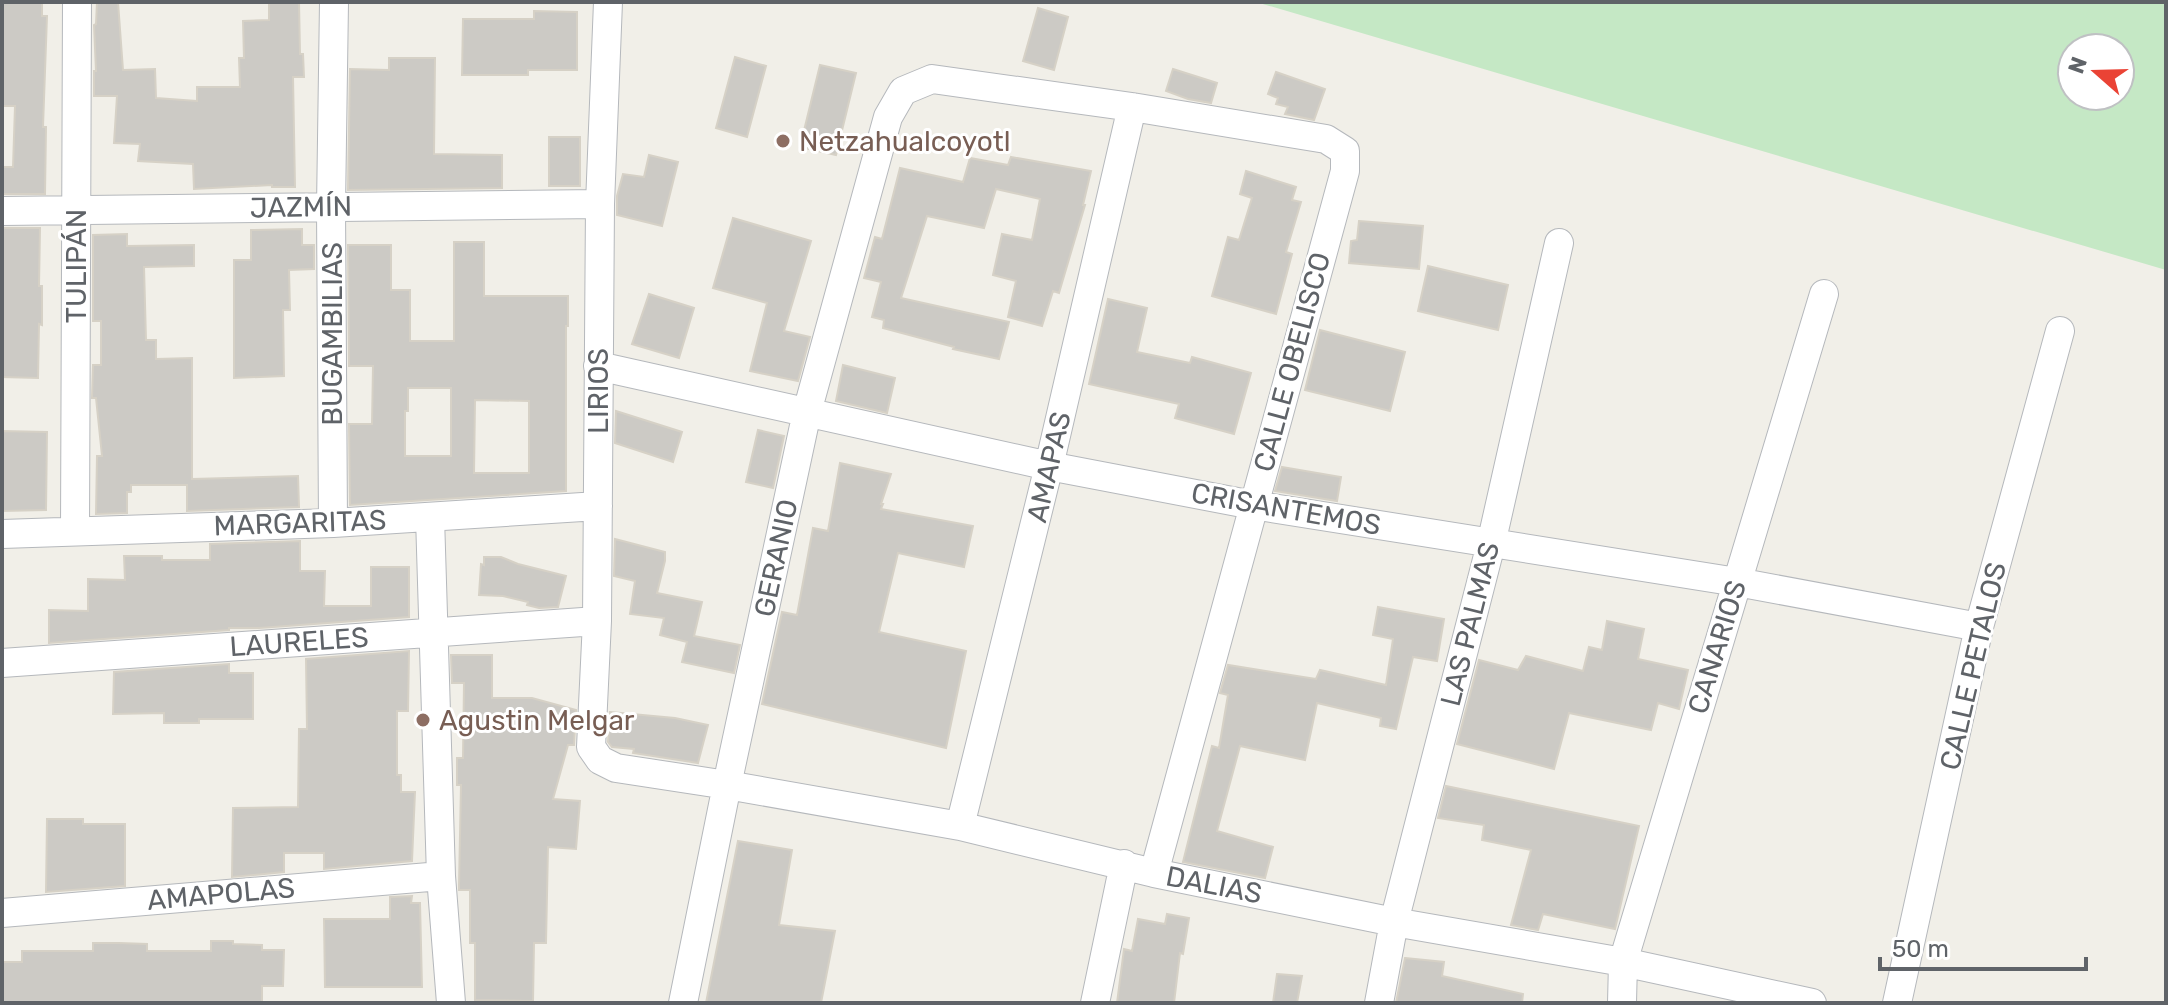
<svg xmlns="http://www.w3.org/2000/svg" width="2168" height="1005" viewBox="0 0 2168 1005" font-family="Rubik,sans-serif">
	<rect width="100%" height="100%" fill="#f1efe8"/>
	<path fill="#c5e8c5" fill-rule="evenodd" d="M 1256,2 L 2166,2 L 2166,270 ZM 2072,48 L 2120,48 L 2120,96 L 2072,96 Z"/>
	<path fill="#cccac5" stroke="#d6d1c6" stroke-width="2" fill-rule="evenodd" d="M 2,2 L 42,2 L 42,16 L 47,16 L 43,127 L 46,127 L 45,194 L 2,194 L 2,167 L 13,167 L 15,106 L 2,106 Z
		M 97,2 L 118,2 L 123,70 L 155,69 L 156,98 L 197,101 L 197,87 L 240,87 L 239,58 L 244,58 L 243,21 L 269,20 L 269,2 L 299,2 L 300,54 L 303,54 L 304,77 L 293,77 L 295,187 L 272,187 L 272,185 L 194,189 L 193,164 L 138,161 L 140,144 L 114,143 L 117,96 L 94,96 L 94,71 L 96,71 L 94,25 L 96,24 Z
		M 1038,8 L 1068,17 L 1054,70 L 1023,61 Z
		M 534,11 L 577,12 L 577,70 L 528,70 L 528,75 L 462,75 L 463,19 L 534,19 Z
		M 735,57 L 766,66 L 747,137 L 716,128 Z
		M 389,58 L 435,58 L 434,154 L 502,155 L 502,188 L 348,190 L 350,69 L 389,70 Z
		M 820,65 L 856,73 L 836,155 L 800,147 Z
		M 1173,69 L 1217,83 L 1211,103 L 1188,99 L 1166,91 Z
		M 1276,72 L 1325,89 L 1314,120 L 1285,114 L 1288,107 L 1276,104 L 1278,98 L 1268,94 Z
		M 549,137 L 580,137 L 580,186 L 549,186 Z
		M 649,155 L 678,162 L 662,226 L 617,215 L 617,196 L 623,174 L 644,177 Z
		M 1011,157 L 1091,171 L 1083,205 L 1085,205 L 1059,293 L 1053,291 L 1042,326 L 1008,317 L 1016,281 L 993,275 L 1002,234 L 1032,240 L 1040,199 L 996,189 L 984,228 L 927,216 L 901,298 L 1009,322 L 999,359 L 953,349 L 954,347 L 883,328 L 884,320 L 872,317 L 881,282 L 864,278 L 875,237 L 882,239 L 900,168 L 963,182 L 970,158 L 1008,165 Z
		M 1246,171 L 1296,187 L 1292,200 L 1301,202 L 1286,252 L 1292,254 L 1276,314 L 1212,296 L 1228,237 L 1239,240 L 1252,198 L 1240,194 Z
		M 733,218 L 811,241 L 784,331 L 810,337 L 798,381 L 750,371 L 767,303 L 713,288 Z
		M 1359,221 L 1423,226 L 1419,269 L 1349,263 L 1351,241 L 1357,240 Z
		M 2,228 L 40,228 L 39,286 L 42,286 L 42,325 L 39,324 L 38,378 L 2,377 Z
		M 302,229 L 302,245 L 314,245 L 314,269 L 289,270 L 290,310 L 283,310 L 284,376 L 234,378 L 234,260 L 251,260 L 251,230 Z
		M 127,234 L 127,246 L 194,245 L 194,266 L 144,267 L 146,340 L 156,340 L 156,359 L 192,358 L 192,479 L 298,476 L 299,507 L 187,511 L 187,485 L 131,485 L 131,492 L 127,492 L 127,513 L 96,514 L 97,456 L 102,456 L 96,398 L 92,398 L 93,365 L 101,365 L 101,321 L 93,321 L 93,235 Z
		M 454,242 L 484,242 L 484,296 L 568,296 L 568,326 L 566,326 L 566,491 L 350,505 L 349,424 L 372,424 L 373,366 L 349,366 L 348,245 L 391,245 L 391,290 L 410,290 L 410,341 L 454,341 ZM 408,388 L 451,388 L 451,456 L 405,456 L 405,411 L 408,411 ZM 475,400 L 529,401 L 529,473 L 474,473 Z
		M 1428,266 L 1508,285 L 1498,330 L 1418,311 Z
		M 649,294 L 694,308 L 679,358 L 632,344 Z
		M 1108,299 L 1147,308 L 1137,352 L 1190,363 L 1192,357 L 1251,373 L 1234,434 L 1175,418 L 1179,404 L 1089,384 Z
		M 1320,330 L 1405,352 L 1390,411 L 1305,390 Z
		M 843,365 L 895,378 L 887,413 L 836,401 Z
		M 616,411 L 682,432 L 673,462 L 615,443 Z
		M 758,430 L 784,436 L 773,488 L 746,482 Z
		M 2,431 L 47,432 L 46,510 L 2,511 Z
		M 840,463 L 891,474 L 881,504 L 883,504 L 881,509 L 973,526 L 964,567 L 898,553 L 879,632 L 966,651 L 946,748 L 762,704 L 782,612 L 797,615 L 813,528 L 828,531 Z
		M 1282,467 L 1341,477 L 1337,501 L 1275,491 Z
		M 615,539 L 665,552 L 665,561 L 657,593 L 702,602 L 694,636 L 740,645 L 734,673 L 682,662 L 687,642 L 660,635 L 664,618 L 630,614 L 635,581 L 614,576 Z
		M 300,541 L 300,571 L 325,571 L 324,606 L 371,606 L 371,567 L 409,567 L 409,617 L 259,628 L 229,628 L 229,630 L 49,643 L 49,610 L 88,611 L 88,579 L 125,580 L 124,556 L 162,556 L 162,560 L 210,560 L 210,544 Z
		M 484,557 L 501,557 L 518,564 L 566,576 L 558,607 L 539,608 L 527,605 L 528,602 L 503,596 L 479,595 L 481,564 L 484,565 Z
		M 1378,607 L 1444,619 L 1437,661 L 1413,657 L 1396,729 L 1380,726 L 1381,718 L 1317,703 L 1305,760 L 1240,746 L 1217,831 L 1273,847 L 1265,878 L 1183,862 L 1212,746 L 1219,748 L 1228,695 L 1220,693 L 1228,665 L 1316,679 L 1320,670 L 1386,685 L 1393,639 L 1373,635 Z
		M 1607,621 L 1644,629 L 1638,659 L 1688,670 L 1679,709 L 1658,703 L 1651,730 L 1569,713 L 1554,769 L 1457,744 L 1479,660 L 1518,670 L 1526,656 L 1583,671 L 1589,647 L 1602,650 Z
		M 409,651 L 408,711 L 397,711 L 397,775 L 401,775 L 401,792 L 415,792 L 412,861 L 324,869 L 324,853 L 284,853 L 284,872 L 232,877 L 233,808 L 298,807 L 299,729 L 307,729 L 306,659 Z
		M 451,655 L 492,655 L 492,698 L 532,698 L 576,710 L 574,745 L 568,745 L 553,799 L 580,801 L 576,849 L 548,847 L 546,943 L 534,943 L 533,1001 L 475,1000 L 475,943 L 470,943 L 470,890 L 459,890 L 459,885 L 461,785 L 457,785 L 457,758 L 463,758 L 464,683 L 452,683 Z
		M 229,664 L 229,673 L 253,673 L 253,719 L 199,719 L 199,723 L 164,723 L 164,713 L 113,714 L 114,672 Z
		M 610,712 L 675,718 L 708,725 L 698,763 L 633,753 L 634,749 L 612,747 L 608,742 Z
		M 1446,786 L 1639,826 L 1615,929 L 1543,914 L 1538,930 L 1511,925 L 1531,850 L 1482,840 L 1484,825 L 1438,818 Z
		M 47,819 L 83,819 L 83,824 L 125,824 L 125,886 L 46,892 Z
		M 738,841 L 792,850 L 779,925 L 835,931 L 821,1003 L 706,1003 Z
		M 412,896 L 411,903 L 420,903 L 422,987 L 325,987 L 324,919 L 390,919 L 390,897 Z
		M 1167,914 L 1189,918 L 1183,954 L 1180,953 L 1174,1003 L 1117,1003 L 1124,949 L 1132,951 L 1138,919 L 1165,924 Z
		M 211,941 L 233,941 L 233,944 L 262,945 L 262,950 L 284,950 L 283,986 L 262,986 L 262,1003 L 2,1003 L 2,962 L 22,962 L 22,951 L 93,951 L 93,943 L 119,943 L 147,944 L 147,951 L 211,951 Z
		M 1405,958 L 1444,962 L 1442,976 L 1523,994 L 1522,1003 L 1396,1003 Z
		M 1277,974 L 1302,976 L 1297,1003 L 1273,1003 Z"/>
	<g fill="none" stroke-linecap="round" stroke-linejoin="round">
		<defs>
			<path id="minor" d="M 608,2 L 600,204 L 597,621 L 591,747 L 600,760 L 616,768 L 727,785 L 960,826 L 1154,873 L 1394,922 L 1623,962 L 1812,1003
				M 2,211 L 600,204
				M 598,366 L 1049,466 L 1253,505 L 1737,582 L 1979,627
				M 430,517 L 441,876 L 451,1003
				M 333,523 L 331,207 L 334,2
				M 75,531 L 77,2
				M 2,534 L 333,523 L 598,506
				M 2,663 L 597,621
				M 960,826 L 1049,466 L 1132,107
				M 2,913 L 441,876
				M 683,1003 L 727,785 L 807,412 L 888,117 L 903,91 L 932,79 L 1132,107 L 1326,139 L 1345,151 L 1345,171 L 1154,873
				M 1095,1003 L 1124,864
				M 1379,1003 L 1394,922 L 1491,544 L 1559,243
				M 1622,1003 L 1623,962 L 1824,294
				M 1897,1003 L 1979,627 L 2060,331"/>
		</defs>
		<use href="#minor" stroke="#b5b8bc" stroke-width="30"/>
		<use href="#minor" stroke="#fff" stroke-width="28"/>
	</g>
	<g fill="#8d6e63" stroke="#fff" stroke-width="3">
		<circle cx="783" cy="141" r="8"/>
		<circle cx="423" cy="720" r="8"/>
	</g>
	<g text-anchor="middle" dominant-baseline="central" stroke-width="6" stroke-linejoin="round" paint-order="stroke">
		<g font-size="28" fill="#785e54" stroke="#fff" text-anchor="start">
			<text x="799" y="141">Netzahualcoyotl</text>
			<text x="439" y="720">Agustin Melgar</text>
		</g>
		<g font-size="28" fill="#5f6368" stroke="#fff">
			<text transform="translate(301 207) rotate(-1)">JAZMÍN</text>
			<text transform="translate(76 266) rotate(-90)">TULIPÁN</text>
			<text transform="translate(332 334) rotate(-90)">BUGAMBILIAS</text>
			<text transform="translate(1292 362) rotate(-75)">CALLE OBELISCO</text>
			<text transform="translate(598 391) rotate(-90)">LIRIOS</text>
			<text transform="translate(1049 467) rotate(-77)">AMAPAS</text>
			<text transform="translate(1286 509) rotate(10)">CRISANTEMOS</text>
			<text transform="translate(300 523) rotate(-2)">MARGARITAS</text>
			<text transform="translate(776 558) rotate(-78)">GERANIO</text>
			<text transform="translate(1470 624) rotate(-76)">LAS PALMAS</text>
			<text transform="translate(299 642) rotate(-4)">LAURELES</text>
			<text transform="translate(1717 647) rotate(-73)">CANARIOS</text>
			<text transform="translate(1973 666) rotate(-77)">CALLE PETALOS</text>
			<text transform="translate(1214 885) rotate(11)">DALIAS</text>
			<text transform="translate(221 894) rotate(-5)">AMAPOLAS</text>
		</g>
	</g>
	<rect width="2168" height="1005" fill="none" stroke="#5f6368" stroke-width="8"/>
	<g transform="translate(2096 72) rotate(290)"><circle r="38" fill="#ffffff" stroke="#bfc1c3" stroke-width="2"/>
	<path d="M0-6L14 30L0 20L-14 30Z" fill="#ea4335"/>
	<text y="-12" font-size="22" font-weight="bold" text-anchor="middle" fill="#5f6368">N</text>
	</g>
	<path d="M1880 957v12h206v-12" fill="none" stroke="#5f6368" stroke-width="4"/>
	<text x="1892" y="957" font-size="24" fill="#5f6368" stroke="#ffffff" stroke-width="6" paint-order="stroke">50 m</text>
</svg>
